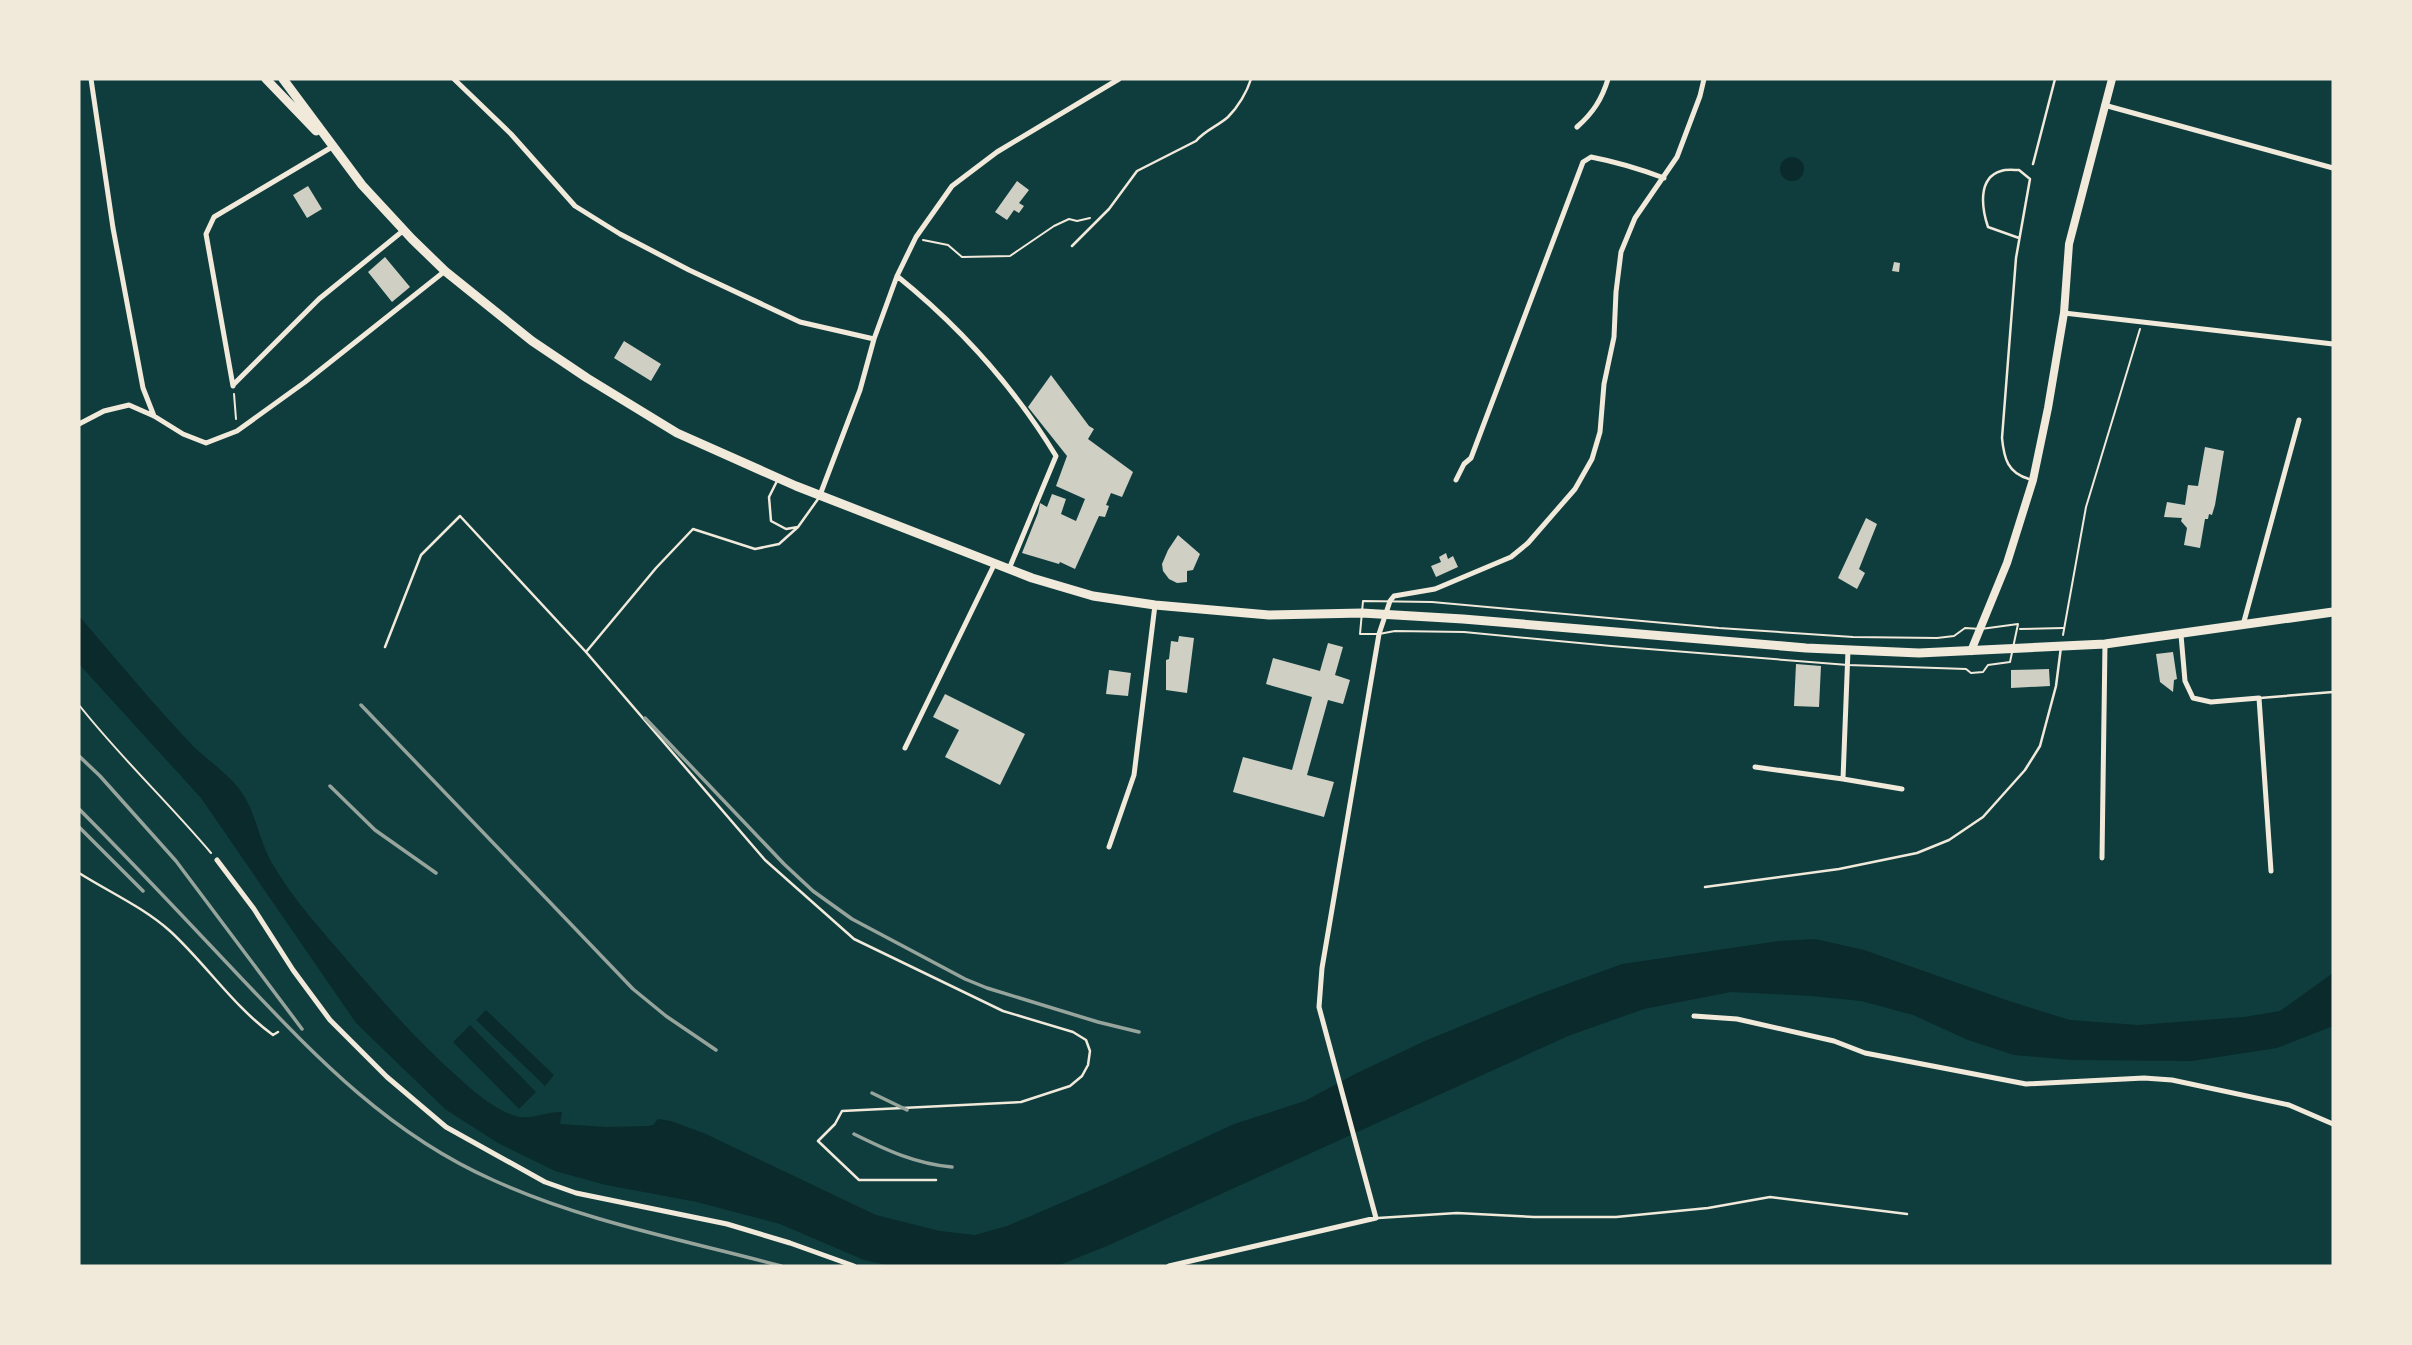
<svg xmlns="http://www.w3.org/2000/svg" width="2412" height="1345" viewBox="0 0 2412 1345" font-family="Figtree,sans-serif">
	<rect width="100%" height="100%" fill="#0f3d3e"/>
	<path fill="#0a2a2b" d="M1780 169a12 12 0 1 1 24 0a12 12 0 1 1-24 0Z
		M 79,616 C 117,660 154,705 194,747 C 208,760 225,772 237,786 C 256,809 258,839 272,863 C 294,901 325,934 353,967 C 387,1006 421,1045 459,1078 C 472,1090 486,1102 501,1110 C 531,1125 535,1112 562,1112 L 560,1124 L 607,1127 L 648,1126 L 653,1125 L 658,1119 L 671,1121 L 706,1134 L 876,1215 L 940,1231 L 975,1235 L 1007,1226 L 1105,1184 L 1234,1124 L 1305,1101 L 1355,1074 L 1427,1040 L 1537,995 L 1622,964 L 1779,941 L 1815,939 L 1864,950 L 2009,1001 L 2070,1020 L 2138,1025 L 2244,1017 L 2280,1011 L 2333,973 L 2333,1026 L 2277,1048 L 2192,1061 L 2072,1060 L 2014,1055 L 1968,1040 L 1913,1015 L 1861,1001 L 1811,996 L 1731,992 L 1644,1009 L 1568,1036 L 1107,1246 L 1057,1266 L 891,1266 L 864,1260 L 780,1224 L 697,1202 L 606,1185 L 555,1171 L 498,1143 L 445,1109 L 356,1023 L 201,798 L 79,664 Z
		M 486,1010 L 554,1075 L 545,1086 L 476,1020 Z
		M 470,1025 L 536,1092 L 519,1109 L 453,1042 Z"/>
	<path fill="#cfcfc3" d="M 1017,181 L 1029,190 L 1019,203 L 1024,206 L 1019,213 L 1014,210 L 1007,220 L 995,212 Z
		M 308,186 L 322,209 L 307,218 L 293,195 Z
		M 385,257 L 410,287 L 392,302 L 368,272 Z
		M 1894,262 L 1900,263 L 1899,272 L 1892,271 Z
		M 624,341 L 661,364 L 651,381 L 614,358 Z
		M 1051,375 L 1089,426 L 1094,429 L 1088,439 L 1133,472 L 1122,497 L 1111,493 L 1106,505 L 1109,506 L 1105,517 L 1099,516 L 1075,569 L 1060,562 L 1059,564 L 1022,553 L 1038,513 L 1040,503 L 1047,507 L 1052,494 L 1066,499 L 1061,514 L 1076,521 L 1085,499 L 1056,486 L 1067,456 L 1028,407 Z
		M 2205,447 L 2224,451 L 2215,505 L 2212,515 L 2209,514 L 2208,519 L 2205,519 L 2200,548 L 2184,545 L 2187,528 L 2181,521 L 2182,518 L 2164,517 L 2167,502 L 2185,505 L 2188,485 L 2198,486 Z
		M 1866,518 L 1877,524 L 1859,569 L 1865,573 L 1857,589 L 1838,578 Z
		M 1178,535 L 1200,554 L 1193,570 L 1187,571 L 1187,582 L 1177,583 L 1169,579 L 1163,571 L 1162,564 L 1168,550 Z
		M 1446,553 L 1448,559 L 1453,556 L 1458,567 L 1436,577 L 1431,566 L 1441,562 L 1439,557 Z
		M 1179,636 L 1194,638 L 1187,693 L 1166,690 L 1166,660 L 1169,659 L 1171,641 L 1178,642 Z
		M 1328,643 L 1343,647 L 1335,675 L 1350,680 L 1343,704 L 1328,700 L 1307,775 L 1334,782 L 1324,817 L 1233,792 L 1243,757 L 1292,770 L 1312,697 L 1266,684 L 1273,658 L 1320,671 Z
		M 2173,652 L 2177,679 L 2174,680 L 2173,692 L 2160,682 L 2156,654 Z
		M 1796,664 L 1821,666 L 1819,707 L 1794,706 Z
		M 2049,669 L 2050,686 L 2011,688 L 2011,670 Z
		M 1109,670 L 1131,673 L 1128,696 L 1106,694 Z
		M 945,694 L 1025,734 L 1000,785 L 945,757 L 959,730 L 933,717 Z"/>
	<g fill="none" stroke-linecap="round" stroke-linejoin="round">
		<path stroke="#f1e9da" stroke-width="2" d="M 923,240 L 948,245 L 962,257 L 1010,256 L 1054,226 L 1069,219 L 1077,221 L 1090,218
			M 234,394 L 236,419
			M 1363,601 L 1432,602 L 1719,628 L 1853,637 L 1937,638 L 1954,636 L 1965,628 L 1981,629 L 2018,624 L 2010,662 L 1988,665 L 1983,672 L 1971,673 L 1966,669 L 1848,665 L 1611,646 L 1464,632 L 1395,631 L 1379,634 L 1360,634 Z
			M 2020,629 L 2063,628
			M 2063,635 L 2086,507 L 2140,329
			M 79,705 C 120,757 168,802 211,853"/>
		<path stroke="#f1e9da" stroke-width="2.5" d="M 2033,164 L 2055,79
			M 2019,238 L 1988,227 C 1982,209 1977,178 2001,171 C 2006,169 2014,170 2019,170 L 2030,179 L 2016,258 L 2002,438 C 2004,459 2008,473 2029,479
			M 1072,246 L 1109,209 L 1137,171 L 1196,141 C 1205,130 1218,126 1228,117 C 1238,107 1247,92 1251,79
			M 777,481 L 769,497 L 771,521 L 786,529 L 798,527 L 818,499
			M 385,647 L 421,555 L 460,516 L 586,652 L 765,860 L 854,939 L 1003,1011 L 1073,1032 L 1086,1040 L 1090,1051 L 1088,1065 L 1082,1076 L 1070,1086 L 1021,1102 L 842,1111 L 835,1124 L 818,1141 L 859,1180 L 936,1180
			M 586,652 L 656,568 L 693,529 L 755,549 L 779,544 L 798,527
			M 2260,698 L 2333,692
			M 79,873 C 109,892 143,907 170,931 C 206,964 233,1006 273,1035 L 278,1032
			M 1705,887 L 1839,869 L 1917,853 L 1949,840 L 1983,817 L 2025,770 L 2040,746 L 2056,686 L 2061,647
			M 1378,1218 L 1457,1213 L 1534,1217 L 1616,1217 L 1708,1208 L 1770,1197 L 1907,1214"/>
		<path stroke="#f1e9da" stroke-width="5" d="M 91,79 L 113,228 L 143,388 L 154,416
			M 454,79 L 511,134 L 575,206 L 620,234 L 689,270 L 800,322 L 874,339
			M 2104,105 L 2333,168
			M 1577,127 C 1593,113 1602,99 1608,79
			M 897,276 C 959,326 1014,387 1056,456 L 1009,569
			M 2064,313 L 2333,344
			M 233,385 L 319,299 L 404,230
			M 233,386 L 206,234 L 214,217 L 332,147
			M 79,424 L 104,411 L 129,405 L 154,416 L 183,434 L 206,443 L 237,431 L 305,382 L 445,271
			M 1456,480 L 1464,464 L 1471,458 L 1583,162 L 1591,157 C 1617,162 1640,169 1664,178
			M 820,495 L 860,390 L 874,339 L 897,276 L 916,237 L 952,186 L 997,152 L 1119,79
			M 2243,625 L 2299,420
			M 2181,635 L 2185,681 L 2193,698 L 2211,702 L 2259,698 L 2271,871
			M 1848,650 L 1843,779 L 1902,789
			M 905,748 L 995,563
			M 1755,767 L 1843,779
			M 1109,847 L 1134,775 L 1155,605
			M 2102,858 L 2105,644
			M 217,860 L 254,909 L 293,970 L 330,1020 L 387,1077 L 446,1127 L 545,1182 L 576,1193 L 727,1224 L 790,1243 L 854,1266
			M 1694,1016 L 1737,1019 L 1834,1041 L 1865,1053 L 2026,1084 L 2144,1078 L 2172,1080 L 2289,1105 L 2333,1124
			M 1169,1266 L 1376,1218 L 1319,1007 L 1322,968 L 1379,634 L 1390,601 L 1394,596 L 1435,589 L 1511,557 L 1528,543 L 1575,489 L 1592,459 L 1600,432 L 1604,384 L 1614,337 L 1616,292 L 1621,252 L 1635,218 L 1677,157 L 1700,96 L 1704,79"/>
		<path stroke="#f1e9da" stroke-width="8" d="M 1971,651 L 2007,563 L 2033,480 L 2048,408 L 2064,313 L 2069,244 L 2112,79"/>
		<path stroke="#f1e9da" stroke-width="9" d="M 266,79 L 316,131
			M 283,79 L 362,185 L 412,239 L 445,271 L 532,341 L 587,378 L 677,433 L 796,486 L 1032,578 L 1093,596 L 1155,605 L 1269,615 L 1362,613 L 1463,619 L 1806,648 L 1919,653 L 2105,644 L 2333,612"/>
		<path stroke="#97a49c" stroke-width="3.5" d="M 361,705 L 633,989 L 666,1016 L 716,1050
			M 645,718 L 784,864 L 813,891 L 852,919 L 965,979 L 987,988 L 1098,1022 L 1139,1032
			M 79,756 L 100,776 L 176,861 L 302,1029
			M 330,786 L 375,830 L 436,873
			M 79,809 C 135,865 189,923 243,980 C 319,1060 391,1135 493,1180 C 585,1222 685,1240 781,1266
			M 79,827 L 143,891
			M 872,1093 L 907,1110
			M 854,1134 C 886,1150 916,1164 952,1167"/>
	</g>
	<rect width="2412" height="1345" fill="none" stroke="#f1e9da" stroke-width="161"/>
</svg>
